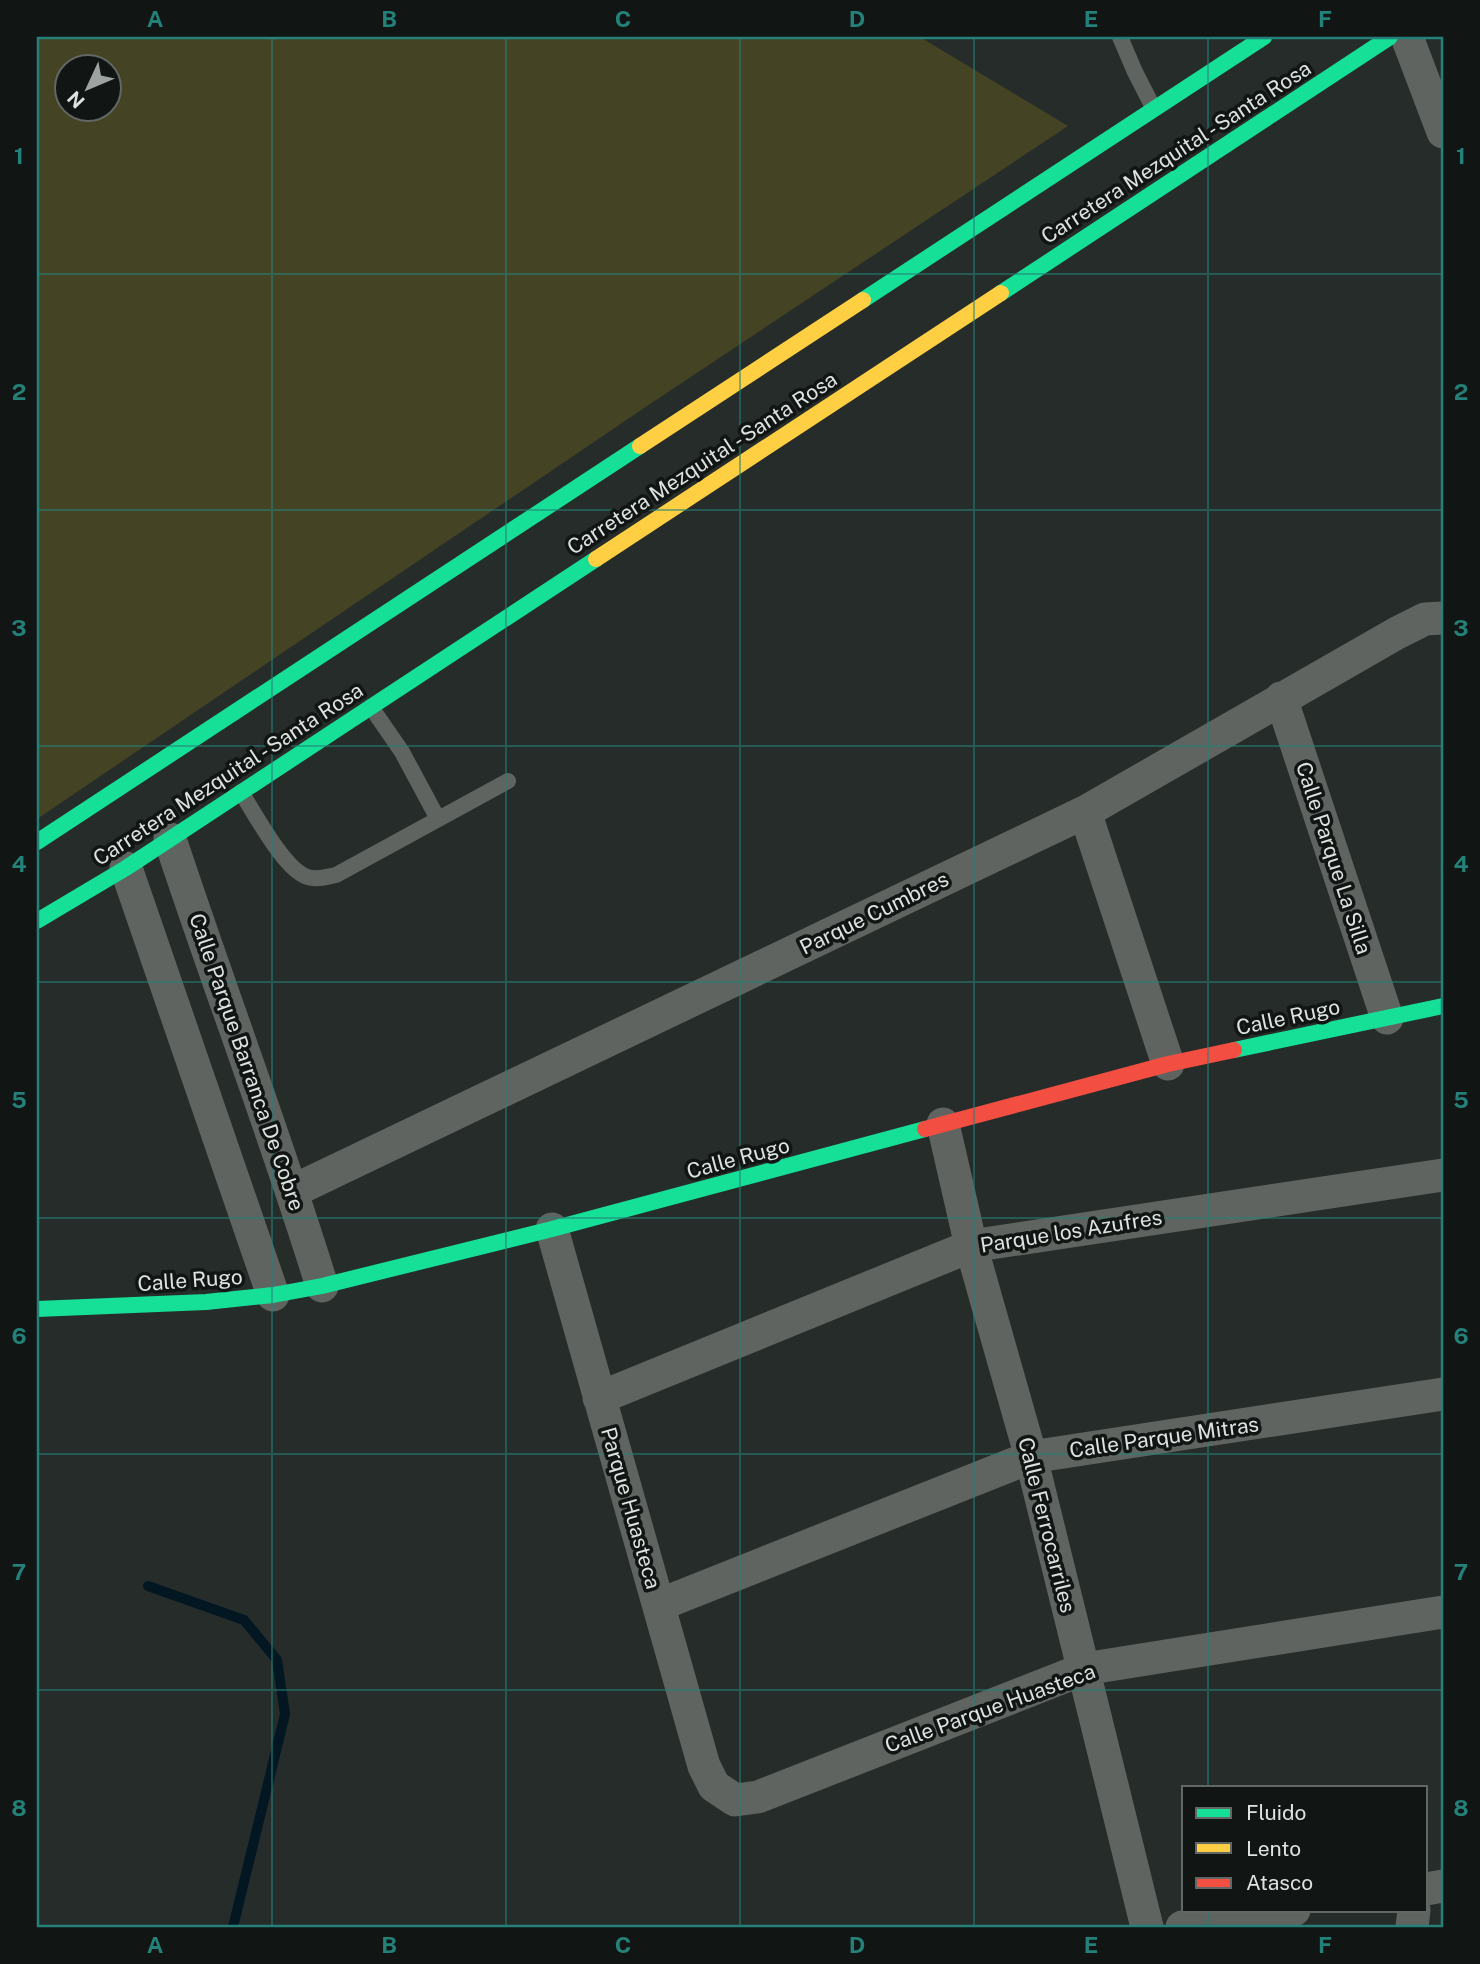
<svg xmlns="http://www.w3.org/2000/svg" width="1480" height="1964" viewBox="0 0 1480 1964" font-family="'Public Sans',sans-serif">
	<rect width="100%" height="100%" fill="#262c29"/>
	<path fill="#444425" fill-rule="evenodd" d="M 37,37 L 920,37 L 1068,126 L 650,404 L 37,819 ZM 66,66 L 108,66 L 108,108 L 66,108 Z"/>
	<g fill="none" stroke-linecap="round" stroke-linejoin="round">
		<path stroke="#031723" stroke-width="10" d="M 148,1586 L 244,1620 L 277,1660 L 285,1714 L 233,1927"/>
		<path stroke="#606460" stroke-width="16" d="M 1120,37 L 1135,72 L 1154,109
			M 371,707 L 402,752 L 438,819
			M 241,792 C 255,814 281,863 303,875 C 313,881 325,877 336,875 L 508,781"/>
		<path stroke="#606460" stroke-width="33" d="M 1407,37 L 1443,132
			M 1281,698 L 1387,1018
			M 1085,812 L 1168,1064
			M 170,839 C 219,988 276,1136 322,1286
			M 126,868 L 273,1295
			M 943,1124 L 971,1246 L 1031,1457 L 1147,1927
			M 293,1191 L 1085,812 L 1397,633 L 1425,619 L 1443,618
			M 552,1229 L 704,1766 L 714,1786 L 735,1800 L 758,1797 L 1084,1669 L 1443,1612
			M 599,1398 L 971,1246 L 1443,1175
			M 659,1605 L 1031,1457 L 1443,1394
			M 1426,1889 L 1443,1886
			M 1182,1927 L 1294,1910
			M 1412,1927 L 1414,1910"/>
		<path stroke="#16e098" stroke-width="16" d="M 1001,293 L 1390,37
			M 863,300 L 1264,37
			M 37,842 L 640,446
			M 37,921 L 126,868 L 596,559
			M 1234,1050 L 1443,1006
			M 37,1309 L 206,1302 L 273,1295 L 322,1286 L 552,1229 L 925,1129"/>
		<path stroke="#ffcf43" stroke-width="16" d="M 640,446 L 863,300
			M 596,559 L 1001,293"/>
		<path stroke="#f24e42" stroke-width="16" d="M 925,1129 L 1168,1064 L 1234,1050"/>
	</g>
	<path fill="none" stroke="#248179" stroke-width="2" stroke-opacity="0.55" d="M 272,37 L 272,1927M 506,37 L 506,1927M 740,37 L 740,1927M 974,37 L 974,1927M 1208,37 L 1208,1787M 37,274 L 1443,274M 37,510 L 1443,510M 37,746 L 1443,746M 37,982 L 1443,982M 37,1218 L 1443,1218M 37,1454 L 1443,1454M 37,1690 L 1443,1690M 1208,1910 L 1208,1927"/>
	<g text-anchor="middle" dominant-baseline="central" stroke-width="7" stroke-linejoin="round" paint-order="stroke">
		<g font-size="21" fill="#dce3e0" stroke="#111513">
			<text transform="translate(1176 152) rotate(-33)">Carretera Mezquital - Santa Rosa</text>
			<text transform="translate(702 463) rotate(-33)">Carretera Mezquital - Santa Rosa</text>
			<text transform="translate(228 774) rotate(-33)">Carretera Mezquital - Santa Rosa</text>
			<text transform="translate(1334 858) rotate(72)">Calle Parque La Silla</text>
			<text transform="translate(874 913) rotate(-26)">Parque Cumbres</text>
			<text transform="translate(1288 1017) rotate(-12)">Calle Rugo</text>
			<text transform="translate(247 1062) rotate(71)">Calle Parque Barranca De Cobre</text>
			<text transform="translate(738 1158) rotate(-15)">Calle Rugo</text>
			<text transform="translate(1071 1231) rotate(-9)">Parque los Azufres</text>
			<text transform="translate(190 1280) rotate(-4)">Calle Rugo</text>
			<text transform="translate(1164 1437) rotate(-8)">Calle Parque Mitras</text>
			<text transform="translate(631 1508) rotate(74)">Parque Huasteca</text>
			<text transform="translate(1047 1525) rotate(76)">Calle Ferrocarriles</text>
			<text transform="translate(990 1708) rotate(-20)">Calle Parque Huasteca</text>
		</g>
	</g>
	<rect width="1480" height="1964" fill="none" stroke="#111513" stroke-width="77"/>
	<rect x="1182" y="1786" width="245" height="126" fill="#111513" stroke="#626765" stroke-width="2"/>
	<rect x="1196" y="1808" width="35" height="10" fill="#16e098" stroke="#626765" stroke-width="2"/>
	<text x="1246" y="1820" font-size="21" fill="#dce3e0">Fluido</text>
	<rect x="1196" y="1843" width="35" height="10" fill="#ffcf43" stroke="#626765" stroke-width="2"/>
	<text x="1246" y="1856" font-size="21" fill="#dce3e0">Lento</text>
	<rect x="1196" y="1878" width="35" height="10" fill="#f24e42" stroke="#626765" stroke-width="2"/>
	<text x="1246" y="1890" font-size="21" fill="#dce3e0">Atasco</text>
	<g transform="translate(88 88) rotate(226)"><circle r="33" fill="#111513" stroke="#626765" stroke-width="2"/>
	<path d="M0-5L12 26L0 18L-12 26Z" fill="#9ca3a0"/>
	<text y="-10" font-size="19" font-weight="bold" text-anchor="middle" fill="#dce3e0">N</text>
	</g>
	<rect x="38" y="38" width="1404" height="1888" fill="none" stroke="#248179" stroke-width="2.5"/>
	<g font-size="23" text-anchor="middle" font-weight="bold" fill="#248179">
		<text x="155" y="27">A</text>
		<text x="389" y="27">B</text>
		<text x="623" y="27">C</text>
		<text x="857" y="27">D</text>
		<text x="1091" y="27">E</text>
		<text x="1325" y="27">F</text>
		<text x="19" y="164">1</text>
		<text x="1461" y="164">1</text>
		<text x="19" y="400">2</text>
		<text x="1461" y="400">2</text>
		<text x="19" y="636">3</text>
		<text x="1461" y="636">3</text>
		<text x="19" y="872">4</text>
		<text x="1461" y="872">4</text>
		<text x="19" y="1108">5</text>
		<text x="1461" y="1108">5</text>
		<text x="19" y="1344">6</text>
		<text x="1461" y="1344">6</text>
		<text x="19" y="1580">7</text>
		<text x="1461" y="1580">7</text>
		<text x="19" y="1816">8</text>
		<text x="1461" y="1816">8</text>
		<text x="155" y="1953">A</text>
		<text x="389" y="1953">B</text>
		<text x="623" y="1953">C</text>
		<text x="857" y="1953">D</text>
		<text x="1091" y="1953">E</text>
		<text x="1325" y="1953">F</text>
	</g>
</svg>
